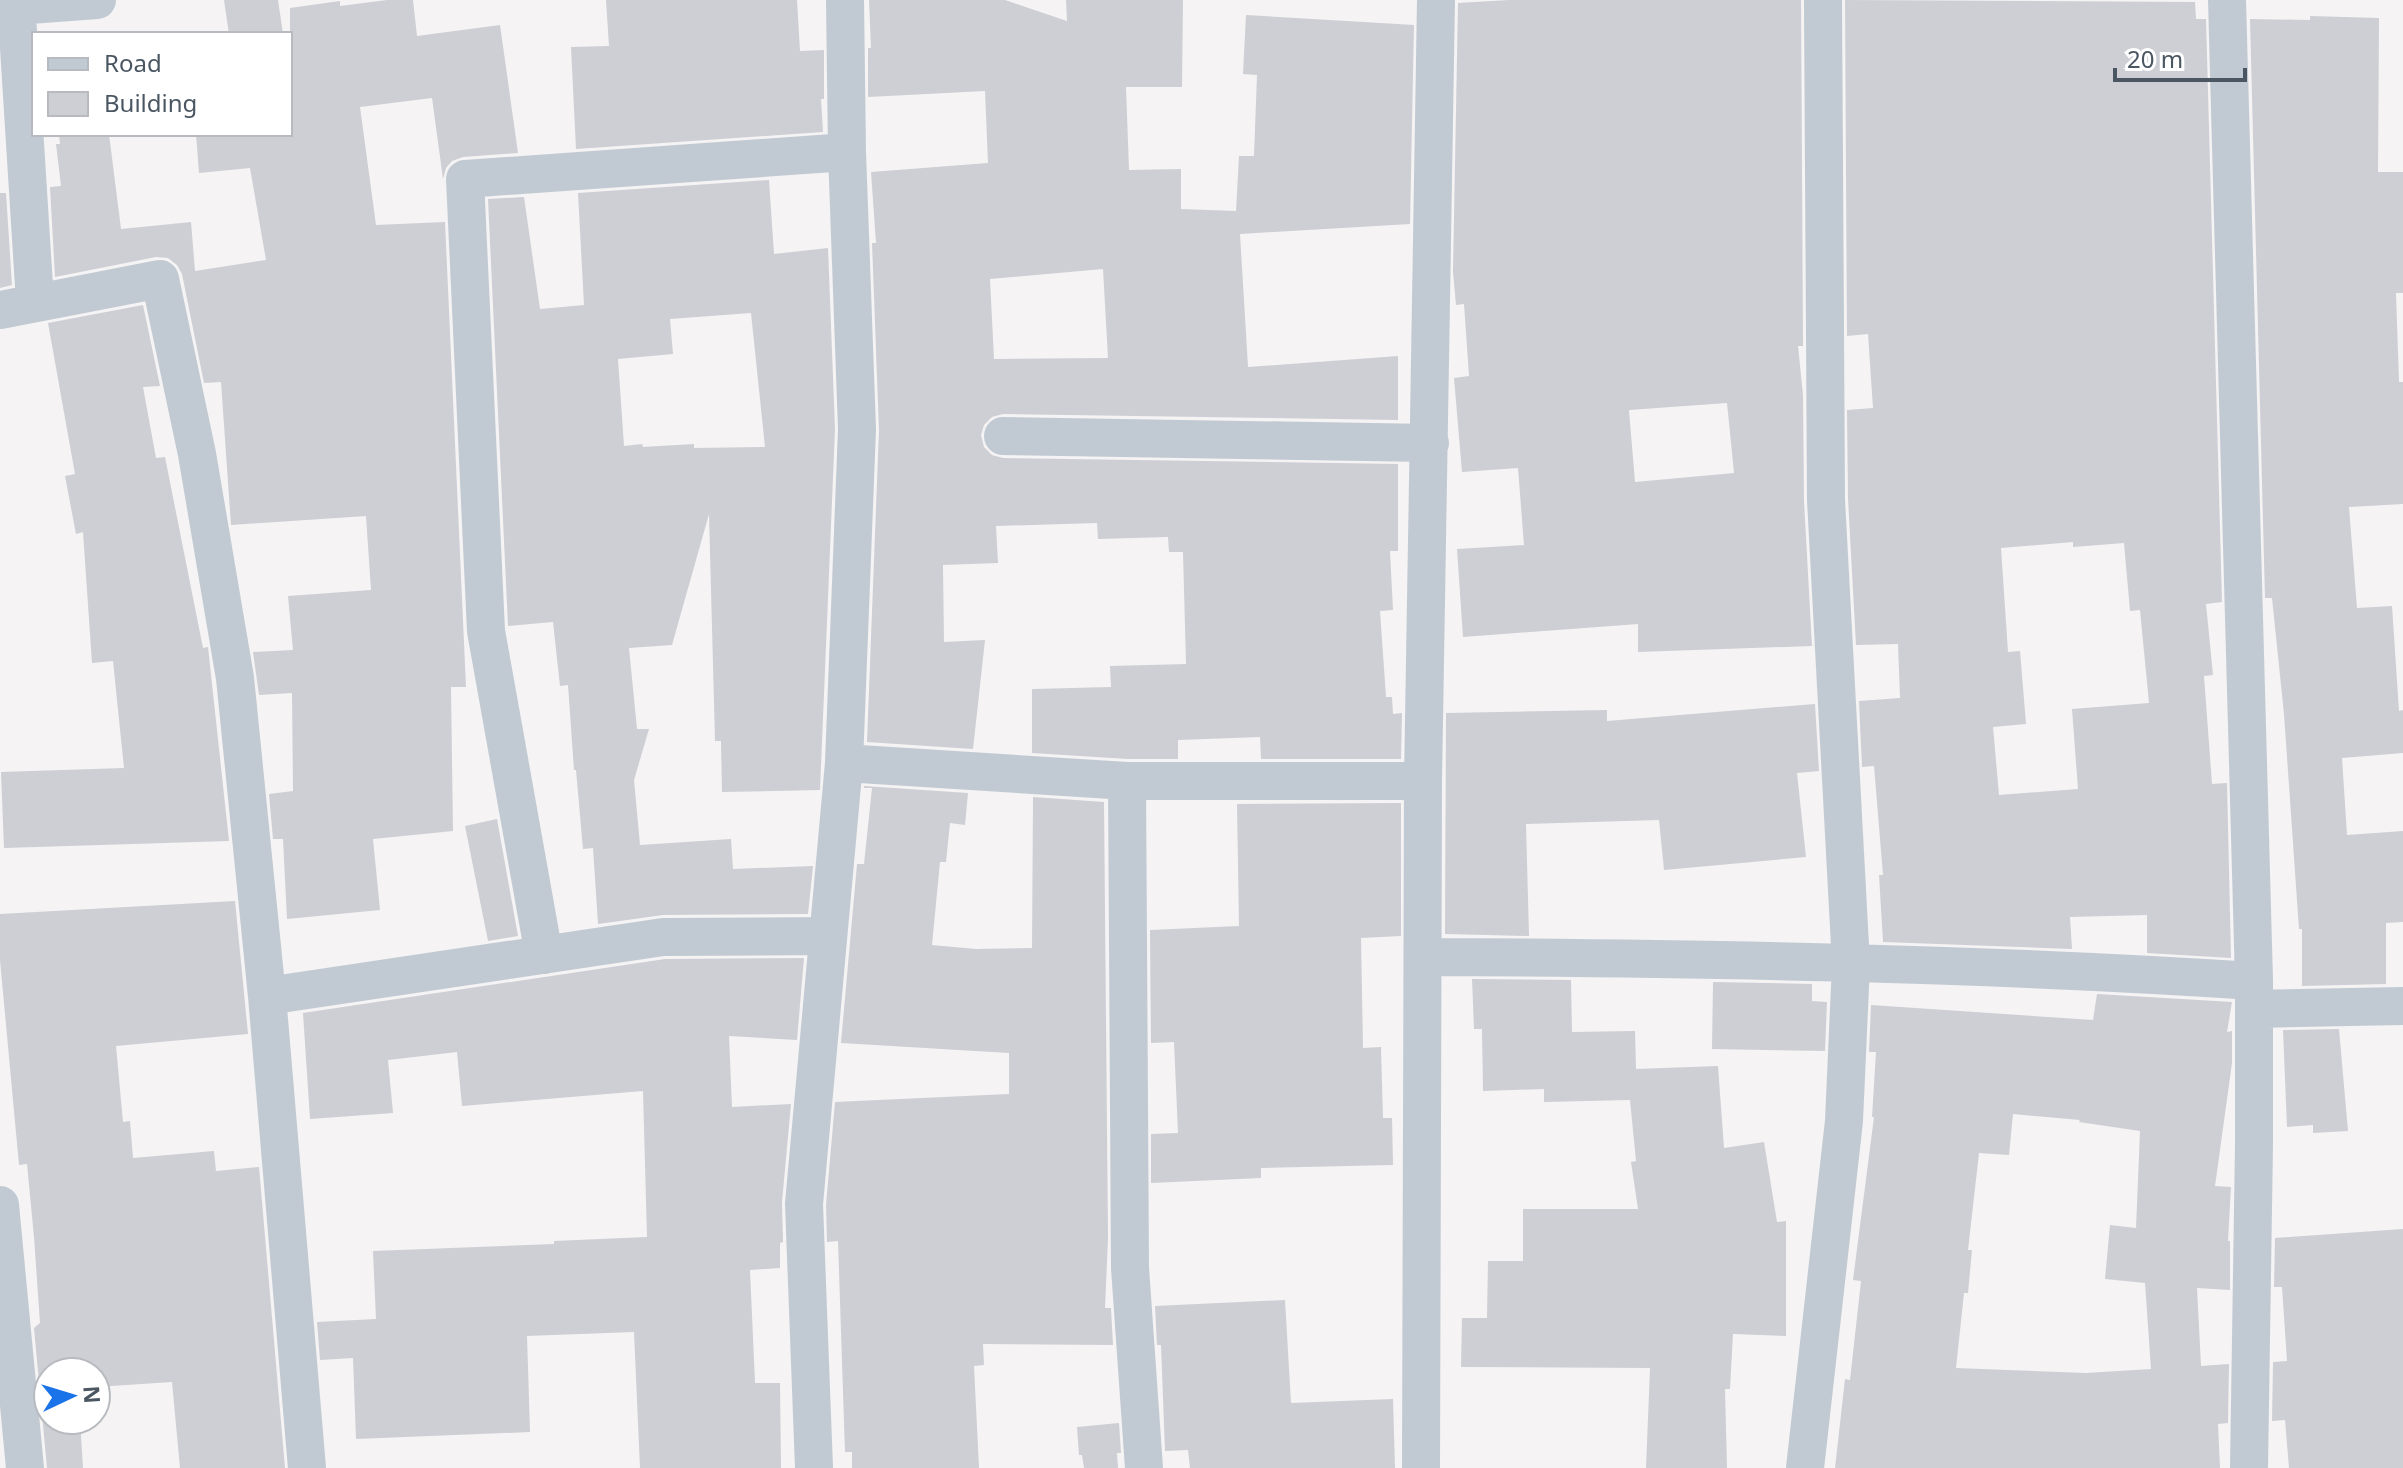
<svg xmlns="http://www.w3.org/2000/svg" width="2403" height="1468" viewBox="0 0 2403 1468" font-family="'Noto Sans',sans-serif">
	<rect width="100%" height="100%" fill="#f5f3f3"/>
	<path fill="#cdcfd5" fill-rule="evenodd" d="M 224,0 L 278,0 L 283,34 L 229,34 Z
		M 387,0 L 413,0 L 417,36 L 500,25 L 518,153 L 463,157 L 452,161 L 446,168 L 443,179 L 432,98 L 360,107 L 376,225 L 445,222 L 466,687 L 451,687 L 453,831 L 373,839 L 380,910 L 287,919 L 283,839 L 273,839 L 269,794 L 293,791 L 292,693 L 259,695 L 253,652 L 293,650 L 288,596 L 371,590 L 366,516 L 231,525 L 221,382 L 204,383 L 182,274 L 177,265 L 168,258 L 156,257 L 55,277 L 50,187 L 61,186 L 56,144 L 60,144 L 59,134 L 109,134 L 121,229 L 191,222 L 195,271 L 266,260 L 250,168 L 199,173 L 196,134 L 290,134 L 290,8 L 340,1 L 340,6 Z
		M 606,0 L 797,0 L 800,51 L 824,50 L 824,99 L 821,99 L 823,132 L 576,149 L 571,47 L 609,46 Z
		M 869,0 L 1005,0 L 1067,21 L 1066,0 L 1183,0 L 1182,87 L 1126,87 L 1129,170 L 1181,169 L 1181,209 L 1236,211 L 1239,156 L 1254,156 L 1257,75 L 1243,74 L 1246,15 L 1414,25 L 1410,224 L 1240,234 L 1248,367 L 1398,356 L 1398,420 L 1003,414 L 992,417 L 984,425 L 981,435 L 984,447 L 992,455 L 1003,458 L 1398,464 L 1398,551 L 1390,551 L 1393,610 L 1380,611 L 1386,697 L 1392,697 L 1393,714 L 1402,713 L 1401,759 L 1261,759 L 1260,737 L 1178,740 L 1178,759 L 1128,759 L 1032,753 L 1032,689 L 1111,687 L 1110,666 L 1186,664 L 1183,552 L 1169,552 L 1168,537 L 1098,539 L 1097,523 L 996,526 L 998,563 L 943,565 L 944,642 L 985,640 L 973,749 L 867,742 L 879,430 L 872,243 L 876,243 L 871,172 L 988,163 L 985,91 L 868,97 L 868,48 L 871,48 ZM 1103,269 L 1108,358 L 994,359 L 990,279 Z
		M 1509,0 L 1801,0 L 1803,340 L 1803,346 L 1798,346 L 1803,395 L 1804,501 L 1812,646 L 1638,652 L 1638,624 L 1463,637 L 1457,549 L 1524,545 L 1518,468 L 1462,472 L 1454,378 L 1469,376 L 1464,304 L 1456,305 L 1453,272 L 1458,3 ZM 1727,403 L 1734,473 L 1635,482 L 1629,410 Z
		M 1845,0 L 2195,2 L 2196,19 L 2206,19 L 2222,602 L 2206,604 L 2213,675 L 2204,676 L 2212,784 L 2227,783 L 2231,958 L 2147,953 L 2147,915 L 2070,917 L 2072,949 L 1883,942 L 1879,875 L 1883,875 L 1874,766 L 1862,767 L 1859,701 L 1900,698 L 1898,644 L 1856,645 L 1848,499 L 1847,410 L 1873,408 L 1868,334 L 1847,336 ZM 2073,542 L 2073,547 L 2124,543 L 2130,611 L 2140,610 L 2149,703 L 2072,709 L 2078,789 L 1999,795 L 1993,727 L 2026,724 L 2020,651 L 2008,652 L 2001,548 Z
		M 2310,16 L 2379,18 L 2378,172 L 2403,172 L 2403,293 L 2396,293 L 2399,382 L 2403,382 L 2403,504 L 2349,507 L 2357,608 L 2392,606 L 2399,711 L 2403,710 L 2403,753 L 2342,758 L 2347,835 L 2403,831 L 2403,922 L 2386,923 L 2386,984 L 2302,986 L 2302,929 L 2299,929 L 2284,714 L 2272,598 L 2265,598 L 2250,19 L 2310,20 Z
		M 769,180 L 774,254 L 828,248 L 835,429 L 820,790 L 722,792 L 721,741 L 715,741 L 709,514 L 672,645 L 629,648 L 637,729 L 649,729 L 634,780 L 640,845 L 731,839 L 733,869 L 813,866 L 808,914 L 663,915 L 598,924 L 593,848 L 583,849 L 576,770 L 574,770 L 568,685 L 560,686 L 553,622 L 508,626 L 488,199 L 524,197 L 540,309 L 584,305 L 578,193 ZM 751,313 L 765,447 L 694,448 L 694,444 L 643,447 L 642,444 L 624,446 L 618,359 L 673,354 L 670,319 Z
		M 0,193 L 6,193 L 12,285 L 0,288 Z
		M 143,305 L 160,386 L 143,387 L 156,458 L 165,457 L 203,648 L 208,647 L 229,841 L 4,848 L 1,772 L 124,768 L 113,661 L 92,663 L 83,532 L 76,534 L 65,476 L 75,474 L 48,323 Z
		M 1815,704 L 1819,771 L 1797,773 L 1806,857 L 1664,870 L 1659,820 L 1526,824 L 1529,936 L 1445,934 L 1446,713 L 1607,710 L 1607,721 Z
		M 864,786 L 968,793 L 965,825 L 950,823 L 946,862 L 940,862 L 932,945 L 976,949 L 1032,948 L 1033,797 L 1104,802 L 1108,1238 L 1105,1308 L 1111,1308 L 1113,1345 L 983,1344 L 984,1365 L 974,1366 L 979,1468 L 852,1468 L 852,1452 L 845,1452 L 838,1241 L 827,1242 L 826,1205 L 835,1102 L 1009,1094 L 1009,1053 L 841,1043 L 857,864 L 864,864 L 872,788 L 864,788 Z
		M 1401,803 L 1401,936 L 1361,938 L 1363,1048 L 1381,1047 L 1383,1118 L 1392,1118 L 1393,1165 L 1261,1168 L 1261,1178 L 1151,1183 L 1151,1134 L 1178,1133 L 1174,1042 L 1151,1043 L 1150,930 L 1239,926 L 1237,804 Z
		M 497,819 L 518,936 L 488,941 L 465,826 Z
		M 235,901 L 248,1034 L 116,1046 L 123,1122 L 130,1121 L 133,1158 L 214,1151 L 216,1171 L 259,1167 L 285,1468 L 180,1468 L 172,1382 L 96,1387 L 96,1372 L 48,1372 L 48,1420 L 80,1420 L 83,1468 L 47,1468 L 34,1328 L 40,1323 L 34,1237 L 27,1164 L 19,1165 L 0,960 L 0,914 Z
		M 804,958 L 797,1040 L 729,1036 L 732,1107 L 791,1104 L 782,1202 L 783,1242 L 780,1243 L 780,1268 L 750,1270 L 755,1383 L 780,1383 L 781,1468 L 640,1468 L 634,1332 L 527,1336 L 530,1432 L 356,1439 L 353,1358 L 320,1360 L 317,1322 L 376,1319 L 373,1251 L 554,1244 L 554,1241 L 647,1237 L 643,1091 L 462,1106 L 457,1052 L 388,1060 L 393,1113 L 310,1119 L 303,1013 L 665,959 Z
		M 1472,979 L 1571,980 L 1572,1032 L 1635,1031 L 1636,1069 L 1718,1066 L 1724,1148 L 1764,1142 L 1777,1222 L 1786,1221 L 1786,1336 L 1733,1334 L 1730,1389 L 1725,1389 L 1727,1468 L 1646,1468 L 1650,1368 L 1461,1367 L 1462,1318 L 1487,1318 L 1488,1261 L 1523,1261 L 1523,1209 L 1638,1209 L 1631,1162 L 1636,1161 L 1630,1100 L 1544,1102 L 1544,1089 L 1483,1091 L 1482,1029 L 1474,1029 Z
		M 1713,982 L 1812,984 L 1812,1001 L 1827,1002 L 1825,1051 L 1712,1049 Z
		M 2097,994 L 2232,1002 L 2227,1032 L 2232,1031 L 2232,1063 L 2215,1186 L 2231,1187 L 2228,1241 L 2230,1241 L 2230,1290 L 2197,1288 L 2201,1366 L 2229,1364 L 2228,1423 L 2218,1424 L 2220,1468 L 1835,1468 L 1845,1379 L 1850,1380 L 1861,1281 L 1853,1280 L 1874,1117 L 1872,1117 L 1876,1052 L 1869,1052 L 1871,1005 L 2093,1020 ZM 2013,1114 L 2080,1120 L 2079,1122 L 2140,1131 L 2136,1228 L 2110,1225 L 2105,1279 L 2145,1283 L 2151,1369 L 2086,1373 L 1956,1368 L 1964,1293 L 1968,1293 L 1972,1250 L 1968,1250 L 1979,1153 L 2009,1155 Z
		M 2339,1029 L 2348,1131 L 2313,1133 L 2313,1125 L 2287,1127 L 2283,1030 Z
		M 2403,1229 L 2403,1468 L 2289,1468 L 2285,1420 L 2272,1421 L 2273,1362 L 2287,1361 L 2282,1287 L 2274,1287 L 2275,1238 Z
		M 1285,1300 L 1291,1403 L 1393,1399 L 1395,1468 L 1190,1468 L 1188,1450 L 1165,1451 L 1161,1345 L 1157,1345 L 1155,1306 Z
		M 1119,1423 L 1121,1453 L 1117,1453 L 1118,1468 L 1084,1468 L 1082,1455 L 1079,1455 L 1077,1427 Z"/>
	<g fill="none" stroke-linecap="round" stroke-linejoin="round">
		<path stroke="#c1cad2" stroke-width="38" d="M 16,0 L 35,302
			M 2227,0 L 2254,981 L 2254,1144 L 2249,1468
			M 16,6 L 97,0
			M 0,310 L 160,279 L 197,454 L 235,678 L 267,996 L 307,1468
			M 1003,436 L 1430,443
			M 844,763 L 1127,781 L 1423,781
			M 1127,781 L 1130,1268 L 1144,1468
			M 544,955 L 486,631 L 465,179 L 847,152
			M 1423,957 C 1700,958 1977,963 2254,981
			M 267,996 L 663,937 L 827,936
			M 2254,1009 L 2403,1006
			M 0,1205 L 25,1468
			M 814,1468 L 804,1204 L 844,763 L 857,429 L 847,152 L 845,0
			M 1421,1468 L 1423,781 L 1436,0
			M 1805,1468 L 1844,1121 L 1851,964 L 1826,500 L 1823,0"/>
	</g>
	<rect x="32" y="32" width="260" height="104" fill="#ffffff" stroke="#b7bbc0" stroke-width="2"/>
	<rect x="48" y="58" width="40" height="12" fill="#c1cad2" stroke="#b7bbc0" stroke-width="2"/>
	<text x="104" y="72" font-size="24" fill="#4a5661">Road</text>
	<rect x="48" y="92" width="40" height="24" fill="#cdcfd5" stroke="#b7bbc0" stroke-width="2"/>
	<text x="104" y="112" font-size="24" fill="#4a5661">Building</text>
	<g transform="translate(72 1396) rotate(86)"><circle r="38" fill="#ffffff" stroke="#b7bbc0" stroke-width="2"/>
	<path d="M0-6L14 30L0 20L-14 30Z" fill="#1a73e8"/>
	<text y="-12" font-size="22" font-weight="bold" text-anchor="middle" fill="#4a5661">N</text>
	</g>
	<path d="M2115 68v12h130v-12" fill="none" stroke="#4a5661" stroke-width="4"/>
	<text x="2127" y="68" font-size="24" fill="#4a5661" stroke="#ffffff" stroke-width="6" paint-order="stroke">20 m</text>
</svg>
